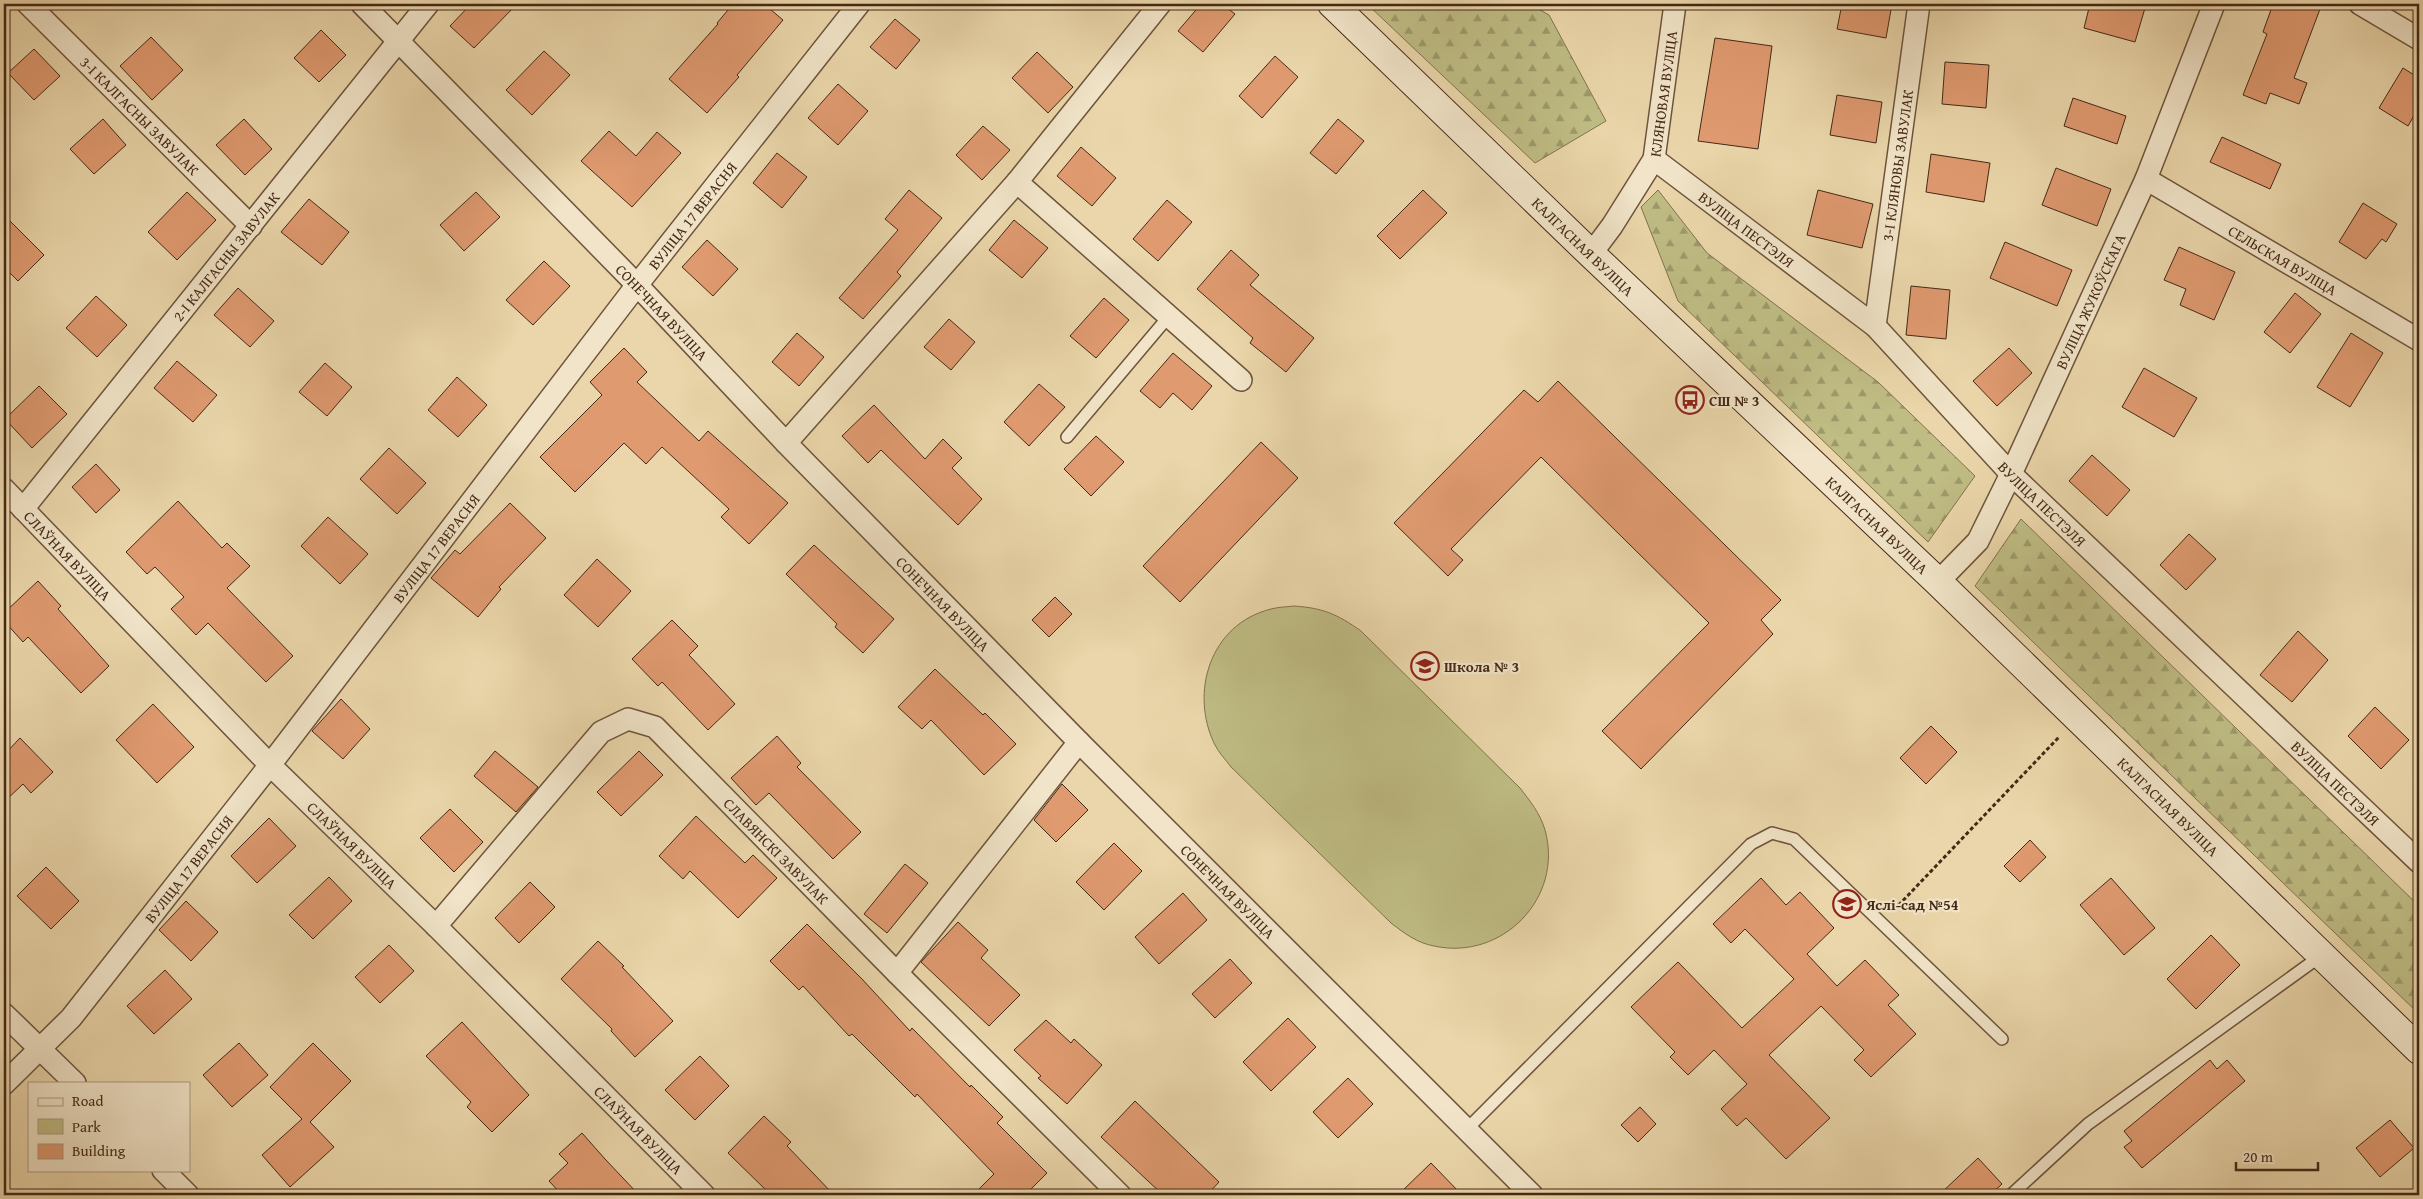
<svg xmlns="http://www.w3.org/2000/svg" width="2423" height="1199" viewBox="0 0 2423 1199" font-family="'Gentium Book Plus',serif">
	<defs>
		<pattern id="forest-firs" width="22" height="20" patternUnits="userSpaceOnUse" patternTransform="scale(1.25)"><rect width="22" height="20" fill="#bfbc84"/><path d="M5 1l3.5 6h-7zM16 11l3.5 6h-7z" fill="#9d996b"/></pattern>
	</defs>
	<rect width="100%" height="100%" fill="#ead6aa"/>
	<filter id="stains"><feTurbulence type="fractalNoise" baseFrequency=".004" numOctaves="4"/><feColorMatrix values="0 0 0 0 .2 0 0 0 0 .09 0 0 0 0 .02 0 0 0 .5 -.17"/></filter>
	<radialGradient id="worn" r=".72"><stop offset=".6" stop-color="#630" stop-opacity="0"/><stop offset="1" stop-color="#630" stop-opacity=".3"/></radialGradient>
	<path fill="url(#forest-firs)" stroke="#82724e" d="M 1367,4 L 1530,4 L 1549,15 L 1606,121 L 1535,163 Z
		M 1658,190 L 1707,253 L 1878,382 L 1975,476 L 1928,542 L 1678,301 L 1641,207 Z
		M 2021,519 L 2419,906 L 2419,1014 L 1975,586 Z"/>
	<path fill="#bfbc84" stroke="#82724e" d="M 1294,606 C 1323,608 1337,614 1361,631 L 1520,788 C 1530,801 1540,813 1545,830 C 1564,898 1502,961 1434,946 C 1417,943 1404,933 1391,923 L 1231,767 C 1226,760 1219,753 1215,745 C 1189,693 1210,624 1271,609 C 1278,607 1286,607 1294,606 Z"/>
	<path fill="#e09a70" stroke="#452917" d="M 471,4 L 517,4 L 474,48 L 450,26 Z
		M 733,4 L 764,4 L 783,20 L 737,75 L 739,77 L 707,113 L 669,79 L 718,24 L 717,23 Z
		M 1201,4 L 1222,4 L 1235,14 L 1203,52 L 1178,31 Z
		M 1842,4 L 1892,4 L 1886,38 L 1837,29 Z
		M 2090,4 L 2129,4 L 2145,8 L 2135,42 L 2084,28 Z
		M 2273,4 L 2307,4 L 2320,9 L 2294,78 L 2307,83 L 2299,104 L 2270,93 L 2266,104 L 2243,95 L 2267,34 L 2263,32 Z
		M 895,19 L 920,40 L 896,69 L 870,47 Z
		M 321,30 L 346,55 L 319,82 L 294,58 Z
		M 151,37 L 183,70 L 152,100 L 120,66 Z
		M 1715,38 L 1772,46 L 1758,149 L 1698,141 Z
		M 34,49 L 60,76 L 34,100 L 8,73 Z
		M 544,51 L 570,75 L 532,115 L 506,90 Z
		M 1037,52 L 1073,87 L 1048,113 L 1012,78 Z
		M 1275,56 L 1298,77 L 1262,118 L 1239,96 Z
		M 1945,62 L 1989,65 L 1986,108 L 1942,104 Z
		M 2403,68 L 2419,78 L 2419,107 L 2408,126 L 2379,108 Z
		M 838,84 L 868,111 L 838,145 L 808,118 Z
		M 1837,95 L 1882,102 L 1876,143 L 1830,135 Z
		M 2073,98 L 2126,116 L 2117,144 L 2064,126 Z
		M 103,119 L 126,145 L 94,174 L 70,149 Z
		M 244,119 L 272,149 L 245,175 L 216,145 Z
		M 1338,119 L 1364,141 L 1336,174 L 1310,153 Z
		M 983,126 L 1010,150 L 982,180 L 956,155 Z
		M 609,131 L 636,156 L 657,132 L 681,153 L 632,207 L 581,161 Z
		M 2222,137 L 2281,164 L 2270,189 L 2210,162 Z
		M 1081,147 L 1116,178 L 1092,206 L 1057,176 Z
		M 777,153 L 807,177 L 782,208 L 753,183 Z
		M 1931,154 L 1990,163 L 1984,202 L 1926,192 Z
		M 2056,168 L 2111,189 L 2097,226 L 2042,205 Z
		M 909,190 L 942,218 L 897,272 L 901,276 L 863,319 L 839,298 L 898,230 L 885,219 Z
		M 1423,190 L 1447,213 L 1400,259 L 1377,236 Z
		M 1818,190 L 1873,204 L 1862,248 L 1807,235 Z
		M 187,192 L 216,220 L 177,260 L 148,232 Z
		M 476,192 L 500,217 L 464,251 L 440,225 Z
		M 309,199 L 349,232 L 322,265 L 281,232 Z
		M 1167,200 L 1192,222 L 1158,261 L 1133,239 Z
		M 2363,203 L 2397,224 L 2386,242 L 2382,239 L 2366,259 L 2339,242 Z
		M 4,215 L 44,255 L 18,281 L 4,267 Z
		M 1014,220 L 1048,248 L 1022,278 L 989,250 Z
		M 707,240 L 738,269 L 713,296 L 682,267 Z
		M 2005,242 L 2072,270 L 2057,306 L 1990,278 Z
		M 2179,247 L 2235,272 L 2214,320 L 2180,305 L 2186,289 L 2164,280 Z
		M 1231,250 L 1259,275 L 1250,285 L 1314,338 L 1286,372 L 1250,343 L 1253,338 L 1197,289 Z
		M 544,261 L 570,286 L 533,325 L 506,300 Z
		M 1911,286 L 1950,290 L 1946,339 L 1906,335 Z
		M 238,288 L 274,321 L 250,347 L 214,315 Z
		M 2295,293 L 2321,314 L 2290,353 L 2264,332 Z
		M 96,296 L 127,325 L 97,357 L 66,328 Z
		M 1104,298 L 1129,320 L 1096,358 L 1070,336 Z
		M 949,319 L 975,342 L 951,370 L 924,347 Z
		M 797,333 L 824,357 L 799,386 L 772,362 Z
		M 2351,333 L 2383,353 L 2350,407 L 2317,387 Z
		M 624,348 L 647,372 L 637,382 L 699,441 L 708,431 L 788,503 L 749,544 L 721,517 L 729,509 L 662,447 L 646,464 L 624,443 L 575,492 L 540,457 L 602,395 L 590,382 Z
		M 2009,348 L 2032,373 L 1997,406 L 1973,381 Z
		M 1173,353 L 1212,386 L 1192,410 L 1173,393 L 1160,408 L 1140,391 Z
		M 177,361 L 217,395 L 193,422 L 154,388 Z
		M 325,363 L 352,387 L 327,416 L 299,392 Z
		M 2144,368 L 2197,398 L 2174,437 L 2122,407 Z
		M 457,377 L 487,405 L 458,437 L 428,410 Z
		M 1558,381 L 1781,600 L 1761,620 L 1773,634 L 1641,769 L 1602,731 L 1709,623 L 1541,457 L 1451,549 L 1463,560 L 1448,576 L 1394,523 L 1524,390 L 1538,402 Z
		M 1039,384 L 1065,407 L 1029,446 L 1004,422 Z
		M 39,386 L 67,414 L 32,448 L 5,419 Z
		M 874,405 L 925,459 L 943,439 L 962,458 L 952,468 L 982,499 L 958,525 L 881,450 L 868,463 L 842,436 Z
		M 1096,436 L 1124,462 L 1091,496 L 1064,469 Z
		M 1261,442 L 1298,478 L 1180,602 L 1143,566 Z
		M 389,448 L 426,483 L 397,514 L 360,479 Z
		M 2092,455 L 2130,490 L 2107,516 L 2069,481 Z
		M 96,464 L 120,490 L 96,513 L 72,487 Z
		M 178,501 L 222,548 L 227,543 L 250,566 L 227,588 L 293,656 L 266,682 L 208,623 L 196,635 L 171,609 L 184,597 L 155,567 L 147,574 L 126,552 Z
		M 510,503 L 546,538 L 499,587 L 501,589 L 478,617 L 431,578 L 455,550 L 460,554 Z
		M 328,517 L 368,554 L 340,584 L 301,546 Z
		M 2189,534 L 2216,559 L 2186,590 L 2160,565 Z
		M 814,545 L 894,619 L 863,653 L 835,627 L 837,624 L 786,574 Z
		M 597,559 L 631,591 L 598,627 L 564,595 Z
		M 38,581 L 61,606 L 58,609 L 109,666 L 81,693 L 28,637 L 23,642 L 4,621 L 4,613 Z
		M 1055,597 L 1072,614 L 1049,637 L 1032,620 Z
		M 672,620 L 698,646 L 689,655 L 735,704 L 708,730 L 662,682 L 658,686 L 632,659 Z
		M 2298,631 L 2328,660 L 2292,702 L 2260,675 Z
		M 935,669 L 983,715 L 985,713 L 1016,744 L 984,775 L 931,720 L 922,729 L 898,707 Z
		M 341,699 L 370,729 L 343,759 L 312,731 Z
		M 153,704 L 194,747 L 157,783 L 116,740 Z
		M 2375,707 L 2409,740 L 2381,769 L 2348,736 Z
		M 1931,726 L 1957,752 L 1926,784 L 1900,758 Z
		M 777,736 L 801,763 L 797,767 L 861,832 L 833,859 L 769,793 L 756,805 L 731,778 Z
		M 20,738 L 53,772 L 31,793 L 23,784 L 4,802 L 4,755 Z
		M 495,751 L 538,787 L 516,812 L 474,776 Z
		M 639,751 L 663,775 L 621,816 L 597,792 Z
		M 1062,784 L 1088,810 L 1056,842 L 1034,820 Z
		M 450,809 L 483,842 L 454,872 L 420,838 Z
		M 696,816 L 745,863 L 753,855 L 777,878 L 738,918 L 690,871 L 683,879 L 659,856 Z
		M 269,818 L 296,846 L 257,883 L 231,856 Z
		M 2030,840 L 2046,857 L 2020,882 L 2004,866 Z
		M 1114,843 L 1142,871 L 1104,910 L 1076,882 Z
		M 905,864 L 928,883 L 887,933 L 864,914 Z
		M 46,867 L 79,901 L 51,929 L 17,896 Z
		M 329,877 L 352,901 L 313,939 L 289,915 Z
		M 1761,878 L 1786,905 L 1800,892 L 1834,928 L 1807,954 L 1837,986 L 1865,960 L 1899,995 L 1888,1005 L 1916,1034 L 1871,1077 L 1854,1060 L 1864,1050 L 1821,1006 L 1769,1055 L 1830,1118 L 1786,1159 L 1746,1118 L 1737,1126 L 1721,1109 L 1747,1084 L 1714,1050 L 1688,1075 L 1670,1057 L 1675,1052 L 1631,1007 L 1678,962 L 1742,1028 L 1794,979 L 1745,929 L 1731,943 L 1713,924 Z
		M 2111,878 L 2155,928 L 2124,955 L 2080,905 Z
		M 530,882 L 555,907 L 519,943 L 495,918 Z
		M 1183,893 L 1207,920 L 1159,964 L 1135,937 Z
		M 186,901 L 218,932 L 191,961 L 159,930 Z
		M 958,922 L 988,950 L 981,958 L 1020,995 L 989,1026 L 921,962 Z
		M 807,924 L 862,979 L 910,1031 L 912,1028 L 970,1087 L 971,1085 L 1003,1117 L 997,1123 L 1047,1173 L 1025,1195 L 973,1195 L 994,1174 L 917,1094 L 915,1097 L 852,1034 L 849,1036 L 803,986 L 799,990 L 770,961 Z
		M 2211,935 L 2240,965 L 2196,1009 L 2167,979 Z
		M 598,941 L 624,966 L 622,967 L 673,1021 L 635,1057 L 611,1031 L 612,1029 L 561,979 Z
		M 389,945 L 414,971 L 380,1003 L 355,977 Z
		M 1230,959 L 1252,983 L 1215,1018 L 1192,994 Z
		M 165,970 L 192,999 L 154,1034 L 127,1006 Z
		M 1288,1018 L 1316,1047 L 1271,1091 L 1243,1062 Z
		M 1046,1020 L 1071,1043 L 1074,1039 L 1102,1065 L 1067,1104 L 1038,1078 L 1041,1076 L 1014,1050 Z
		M 462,1022 L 529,1095 L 492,1132 L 467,1107 L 471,1102 L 426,1056 Z
		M 239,1043 L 268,1075 L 232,1107 L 203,1075 Z
		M 313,1043 L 351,1081 L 310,1122 L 334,1147 L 290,1187 L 262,1155 L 302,1119 L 270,1087 Z
		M 700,1056 L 729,1086 L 695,1120 L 665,1090 Z
		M 2210,1060 L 2217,1069 L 2227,1060 L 2245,1081 L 2142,1168 L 2124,1147 L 2132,1141 L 2124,1131 Z
		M 1348,1078 L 1373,1104 L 1338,1138 L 1313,1112 Z
		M 1135,1101 L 1219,1182 L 1207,1195 L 1163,1195 L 1101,1137 Z
		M 1640,1107 L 1656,1124 L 1638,1142 L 1621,1125 Z
		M 764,1116 L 791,1142 L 787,1146 L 834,1195 L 771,1195 L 728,1153 Z
		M 2390,1120 L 2414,1148 L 2380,1177 L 2356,1148 Z
		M 582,1133 L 605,1159 L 639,1195 L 562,1195 L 549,1181 L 568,1163 L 559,1154 Z
		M 1978,1158 L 2002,1184 L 1990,1195 L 1939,1195 Z
		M 1431,1163 L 1462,1195 L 1398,1195 Z"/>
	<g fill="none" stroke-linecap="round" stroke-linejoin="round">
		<defs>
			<path id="lane" d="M 1067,437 L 1169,316
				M 1466,1130 L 1751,844 L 1772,833 L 1794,839 L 2002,1039
				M 2011,1195 L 2088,1124 L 2322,955"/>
			<g id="street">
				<path id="s1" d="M 28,4 L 251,226"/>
				<path id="s2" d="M 362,4 L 637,285 L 786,443 L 1079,742 L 1532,1195"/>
				<path d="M 2360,4 L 2419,39"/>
				<path id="s3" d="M 1654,159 L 1875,326 L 2011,474 L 2419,862"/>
				<path id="s4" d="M 2146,179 L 2419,340"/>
				<path d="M 1017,182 L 1241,380"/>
				<path id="s5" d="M 1591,254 L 1612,226 L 1654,159 L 1675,4"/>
				<path id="s6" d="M 1875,326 L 1919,4"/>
				<path d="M 786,443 L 1017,182 L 1160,4"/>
				<path id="s7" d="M 4,489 L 270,765 L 436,926 L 704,1195"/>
				<path id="s8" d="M 23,509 L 428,4"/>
				<path id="s9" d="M 1938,582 L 1978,541 L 2011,474 L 2146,179 L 2214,4"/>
				<path id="s10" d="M 436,926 L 601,732 L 628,719 L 655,727 L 897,973 L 1120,1195"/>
				<path d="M 897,973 L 1079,742"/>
				<path d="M 4,1014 L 75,1083"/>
				<path id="s11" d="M 4,1084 L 71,1018 L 270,765 L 637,285 L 859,4"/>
				<path d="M 163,1170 L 188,1195"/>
			</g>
			<g id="secondary">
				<path id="s12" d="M 1332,4 L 1591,254 L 1938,582 L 2419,1050"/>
			</g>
		</defs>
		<use href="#lane" stroke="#6e543c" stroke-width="14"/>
		<use href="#street" stroke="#6e543c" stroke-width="24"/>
		<use href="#secondary" stroke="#452917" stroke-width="30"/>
		<path stroke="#452917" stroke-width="3" stroke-dasharray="4 2.5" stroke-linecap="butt" d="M 1894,910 L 2059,737"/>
		<use href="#lane" stroke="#f1e4c8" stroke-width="11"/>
		<use href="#street" stroke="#f1e4c8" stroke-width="21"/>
		<use href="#secondary" stroke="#f1e4c8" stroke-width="28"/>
	</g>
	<defs>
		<symbol id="bus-ring" viewBox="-11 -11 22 22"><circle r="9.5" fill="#f1e4c8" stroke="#8f2418" stroke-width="1.5"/><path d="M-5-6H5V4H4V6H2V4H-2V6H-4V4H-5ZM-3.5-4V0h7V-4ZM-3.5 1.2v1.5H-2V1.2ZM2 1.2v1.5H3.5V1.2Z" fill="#8f2418"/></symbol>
		<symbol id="school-ring" viewBox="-11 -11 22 22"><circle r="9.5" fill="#f1e4c8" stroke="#8f2418" stroke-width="1.5"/><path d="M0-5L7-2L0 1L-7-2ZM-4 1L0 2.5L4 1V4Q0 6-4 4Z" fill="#8f2418"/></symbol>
	</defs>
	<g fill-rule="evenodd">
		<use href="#bus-ring" x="1674" y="384" width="32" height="32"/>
		<use href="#school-ring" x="1409" y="650" width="32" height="32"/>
		<use href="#school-ring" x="1831" y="888" width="32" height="32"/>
	</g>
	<g text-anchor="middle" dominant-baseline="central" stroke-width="4.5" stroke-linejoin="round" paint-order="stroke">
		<g font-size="15" fill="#452917" stroke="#f1e4c8">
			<text stroke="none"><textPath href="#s5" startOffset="180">КЛЯНОВАЯ ВУЛІЦА</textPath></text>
			<text stroke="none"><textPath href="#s1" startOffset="158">3-І КАЛГАСНЫ ЗАВУЛАК</textPath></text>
			<text stroke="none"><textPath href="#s6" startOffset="162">3-І КЛЯНОВЫ ЗАВУЛАК</textPath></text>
			<text stroke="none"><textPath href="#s11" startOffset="1109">ВУЛІЦА 17 ВЕРАСНЯ</textPath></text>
			<text stroke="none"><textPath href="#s3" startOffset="116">ВУЛІЦА ПЕСТЭЛЯ</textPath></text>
			<text stroke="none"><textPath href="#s12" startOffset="349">КАЛГАСНАЯ ВУЛІЦА</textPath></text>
			<text stroke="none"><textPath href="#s8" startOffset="324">2-І КАЛГАСНЫ ЗАВУЛАК</textPath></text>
			<text stroke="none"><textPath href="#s4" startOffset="159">СЕЛЬСКАЯ ВУЛІЦА</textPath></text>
			<text stroke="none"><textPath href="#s9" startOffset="322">ВУЛІЦА ЖУКОЎСКАГА</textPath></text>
			<text stroke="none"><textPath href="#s2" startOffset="430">СОНЕЧНАЯ ВУЛІЦА</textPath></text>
			<text stroke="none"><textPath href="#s3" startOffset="521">ВУЛІЦА ПЕСТЭЛЯ</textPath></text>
			<text stroke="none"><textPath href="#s12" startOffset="754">КАЛГАСНАЯ ВУЛІЦА</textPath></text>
			<text stroke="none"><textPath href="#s11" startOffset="689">ВУЛІЦА 17 ВЕРАСНЯ</textPath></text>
			<text stroke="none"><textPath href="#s7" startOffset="92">СЛАЎНАЯ ВУЛІЦА</textPath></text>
			<text stroke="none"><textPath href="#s2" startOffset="835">СОНЕЧНАЯ ВУЛІЦА</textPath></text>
			<text stroke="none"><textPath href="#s3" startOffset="926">ВУЛІЦА ПЕСТЭЛЯ</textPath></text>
			<text stroke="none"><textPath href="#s12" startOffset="1159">КАЛГАСНАЯ ВУЛІЦА</textPath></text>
			<text stroke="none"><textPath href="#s7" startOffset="498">СЛАЎНАЯ ВУЛІЦА</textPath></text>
			<text stroke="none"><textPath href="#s10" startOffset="486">СЛАВЯНСКІ ЗАВУЛАК</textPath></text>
			<text stroke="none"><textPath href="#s11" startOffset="284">ВУЛІЦА 17 ВЕРАСНЯ</textPath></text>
			<text stroke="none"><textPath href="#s2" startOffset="1240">СОНЕЧНАЯ ВУЛІЦА</textPath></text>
			<text stroke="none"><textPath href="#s7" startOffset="902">СЛАЎНАЯ ВУЛІЦА</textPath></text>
		</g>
		<g font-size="15" font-weight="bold" fill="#452917" stroke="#f1e4c8" text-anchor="start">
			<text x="1709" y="400">СШ № 3</text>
			<text x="1444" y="666">Школа № 3</text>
			<text x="1866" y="904">Яслі-сад №54</text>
		</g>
	</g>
	<rect width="2423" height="1199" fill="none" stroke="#ead6aa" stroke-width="20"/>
	<rect x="5" y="5" width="2413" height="1189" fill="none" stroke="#452917" stroke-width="2.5"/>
	<rect x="10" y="10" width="2403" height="1179" fill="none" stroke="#452917"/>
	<rect x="28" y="1082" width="162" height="90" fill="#f1e4c8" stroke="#ac9981"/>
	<rect x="38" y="1098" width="25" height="8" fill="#f1e4c8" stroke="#ac9981"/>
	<text x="72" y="1106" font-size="15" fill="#452917">Road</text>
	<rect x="38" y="1119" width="25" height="15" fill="#bfbc84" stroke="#ac9981"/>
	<text x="72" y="1132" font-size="15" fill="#452917">Park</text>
	<rect x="38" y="1144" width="25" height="15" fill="#e09a70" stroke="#ac9981"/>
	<text x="72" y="1156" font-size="15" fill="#452917">Building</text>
	<path d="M2236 1162v8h82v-8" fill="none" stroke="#452917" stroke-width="2.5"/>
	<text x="2243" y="1162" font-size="15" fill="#452917" stroke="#f1e4c8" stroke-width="4" paint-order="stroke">20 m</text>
	<rect width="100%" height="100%" filter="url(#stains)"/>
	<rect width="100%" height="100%" fill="url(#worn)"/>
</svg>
